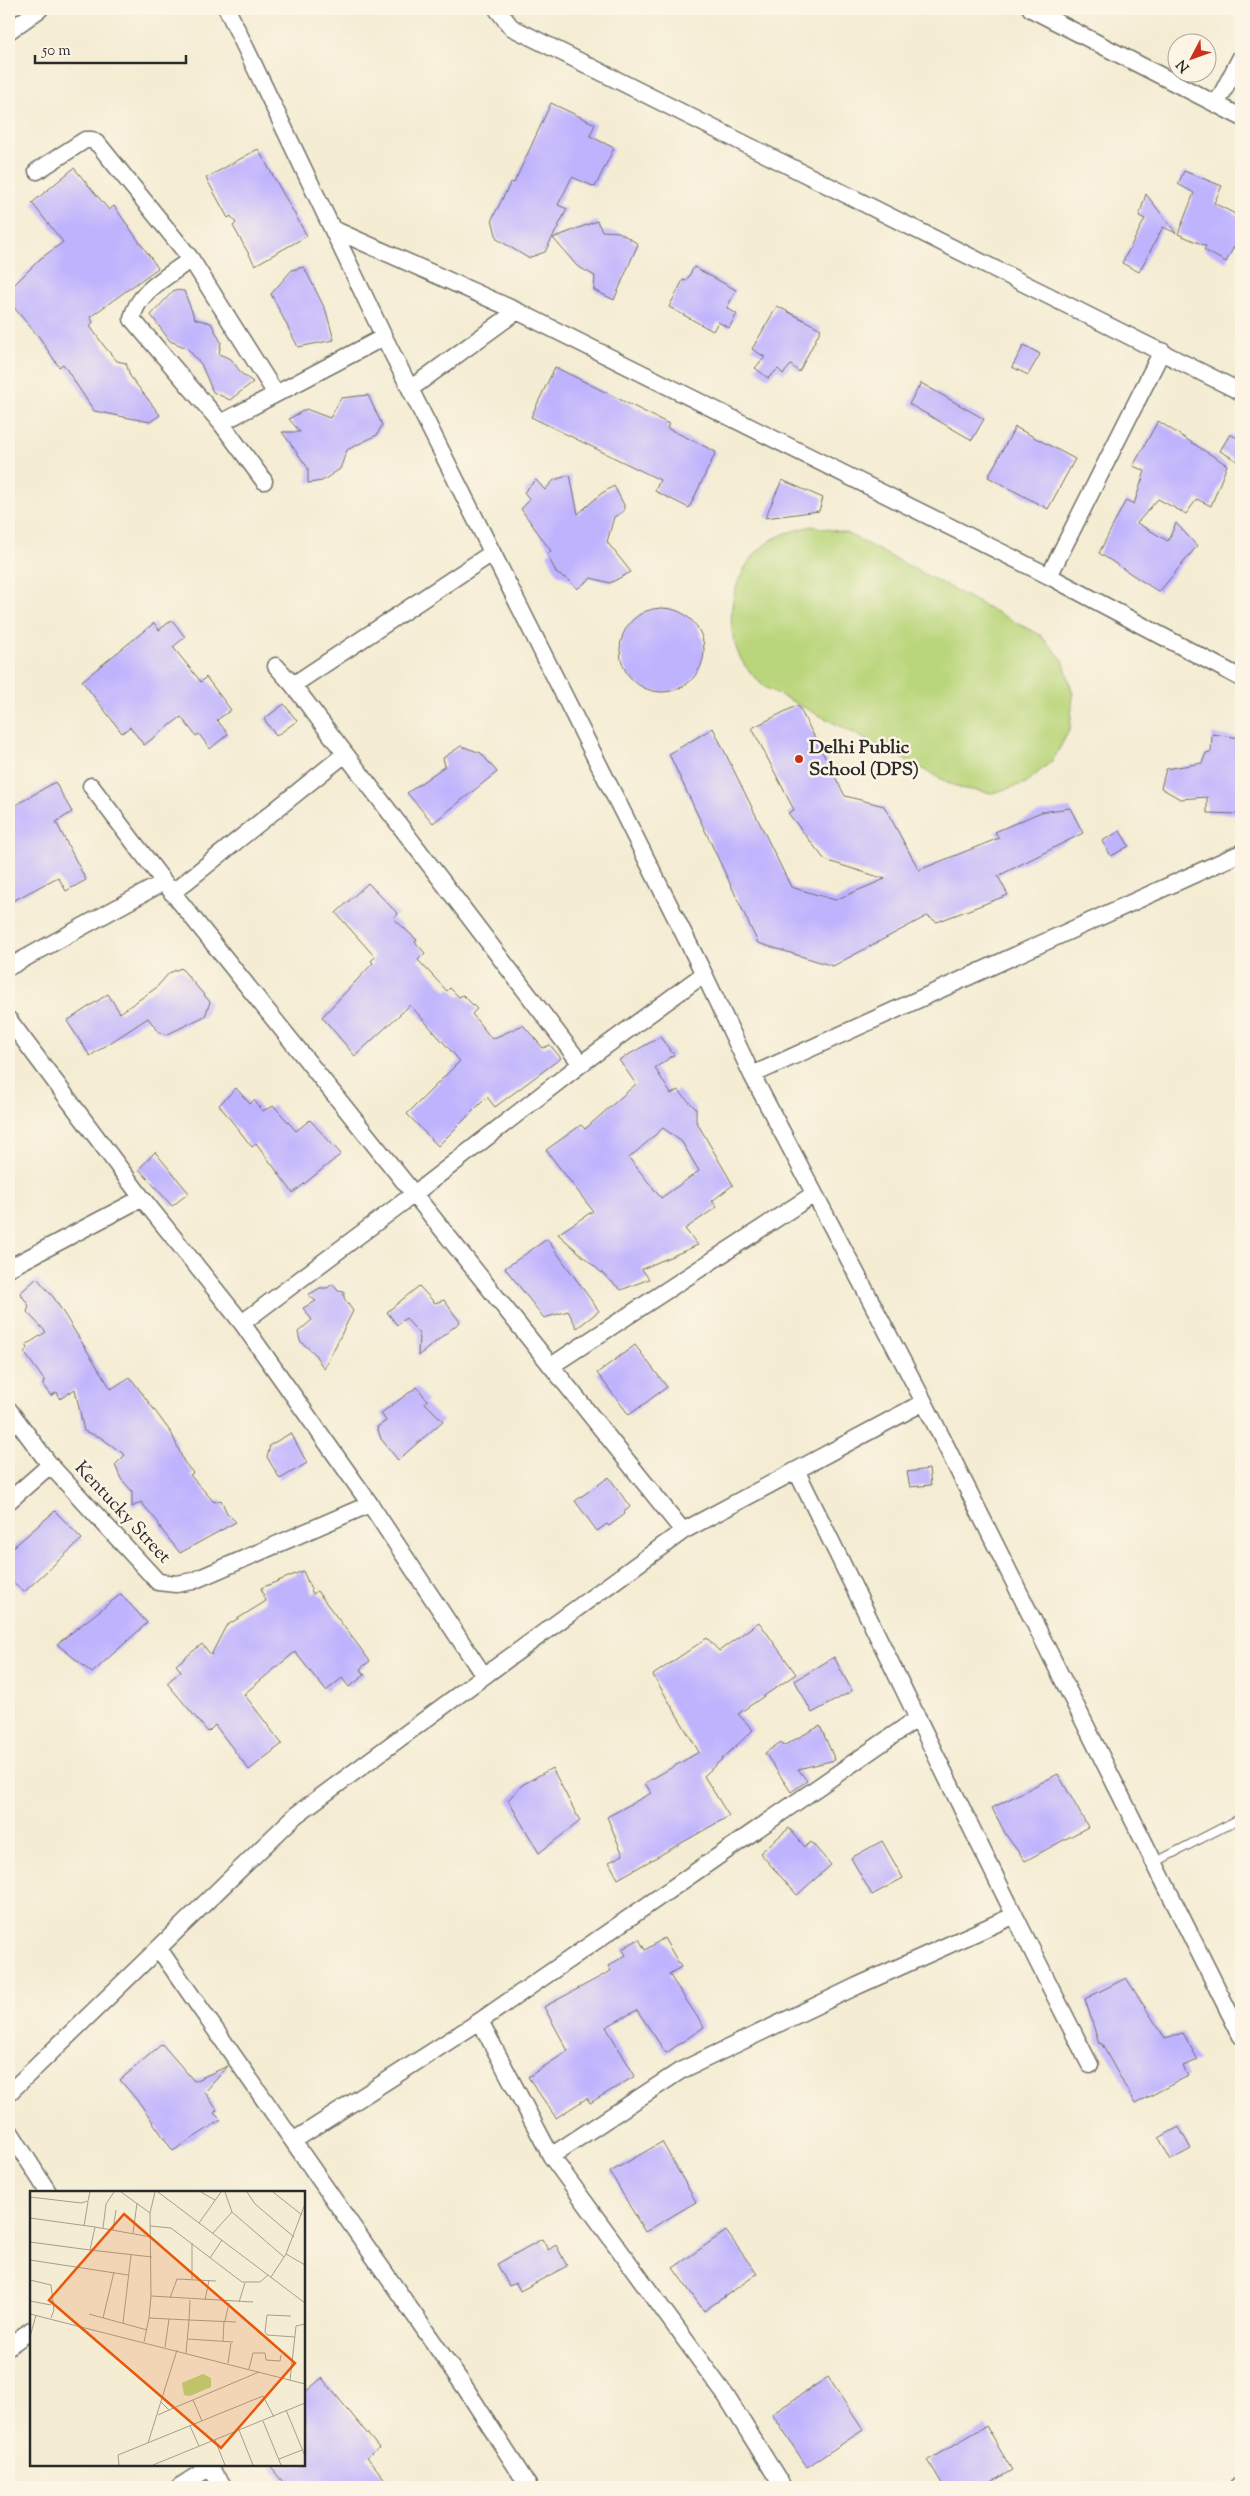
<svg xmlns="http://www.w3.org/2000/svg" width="1250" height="2496" viewBox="0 0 1250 2496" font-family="'Sorts Mill Goudy',serif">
	<rect width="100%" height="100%" fill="#fcf5e5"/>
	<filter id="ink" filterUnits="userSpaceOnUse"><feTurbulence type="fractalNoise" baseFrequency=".02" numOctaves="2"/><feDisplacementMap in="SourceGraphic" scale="10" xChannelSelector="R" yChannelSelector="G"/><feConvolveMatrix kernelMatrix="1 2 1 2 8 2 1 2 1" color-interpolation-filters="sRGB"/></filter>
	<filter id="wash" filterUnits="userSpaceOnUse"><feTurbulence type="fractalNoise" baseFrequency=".0096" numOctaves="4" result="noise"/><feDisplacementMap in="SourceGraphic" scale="20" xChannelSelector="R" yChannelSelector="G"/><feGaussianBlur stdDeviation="1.12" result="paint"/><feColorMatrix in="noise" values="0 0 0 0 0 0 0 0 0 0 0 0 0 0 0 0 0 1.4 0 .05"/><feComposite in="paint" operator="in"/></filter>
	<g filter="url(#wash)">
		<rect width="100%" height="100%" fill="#f4ecd3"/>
		<path fill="#bad67c" stroke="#728054" d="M 812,526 L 846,533 L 1040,635 L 1063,660 L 1073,694 L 1070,729 L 1053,760 L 1026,783 L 992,793 L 959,788 L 763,686 C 756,678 746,669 741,659 C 719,618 736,556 779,536 C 789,531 802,529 812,526 Z"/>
		<g id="blocks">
			<path fill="#bfb3fe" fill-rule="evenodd" d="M 551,103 L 595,124 L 590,136 L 614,148 L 595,187 L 572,177 L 558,205 L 567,209 L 545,252 L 528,258 L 497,239 L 492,219 L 511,182 L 514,183 Z
				M 258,149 L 307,236 L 255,265 L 233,226 L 236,223 L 231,216 L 228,218 L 206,178 Z
				M 74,168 L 109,210 L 114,206 L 158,268 L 90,317 L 93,322 L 90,326 L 104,346 L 117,361 L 126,363 L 130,376 L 160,415 L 150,422 L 94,411 L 63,364 L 59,367 L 39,337 L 10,303 L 12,298 L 9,290 L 40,259 L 63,242 L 32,203 Z
				M 1184,171 L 1222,186 L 1214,203 L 1241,217 L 1241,233 L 1226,262 L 1204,250 L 1206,246 L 1178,234 L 1194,193 L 1178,184 Z
				M 1146,194 L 1176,233 L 1163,227 L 1139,272 L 1122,263 L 1145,219 L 1139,216 Z
				M 597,221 L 602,231 L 619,232 L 638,244 L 614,300 L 594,290 L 595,276 L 577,266 L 553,238 Z
				M 304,267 L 326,311 L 334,340 L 298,347 L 271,294 L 292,270 Z
				M 694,267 L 736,290 L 727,308 L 737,314 L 729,328 L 718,322 L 713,331 L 669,307 L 683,280 L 686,281 Z
				M 174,290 L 184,291 L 195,319 L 211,323 L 221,342 L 219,354 L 231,359 L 242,374 L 253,382 L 230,400 L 213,392 L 201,364 L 187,348 L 170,341 L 151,315 Z
				M 777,306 L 821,329 L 799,372 L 791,365 L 783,374 L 778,369 L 768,378 L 755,368 L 765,357 L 752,349 Z
				M 1024,345 L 1040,354 L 1028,375 L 1012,367 Z
				M 555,367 L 669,424 L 667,428 L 716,452 L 689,508 L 655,491 L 660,480 L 531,417 Z
				M 921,383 L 984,419 L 972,440 L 909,404 Z
				M 368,395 L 382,425 L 377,435 L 347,450 L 340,469 L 322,481 L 308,483 L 308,468 L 282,432 L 300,432 L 289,419 L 306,409 L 330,418 L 341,398 Z
				M 1158,421 L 1227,465 L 1211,506 L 1197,499 L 1186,514 L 1158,499 L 1137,523 L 1168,541 L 1176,523 L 1197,546 L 1159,592 L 1099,553 L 1126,500 L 1134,504 L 1145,471 L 1133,466 Z
				M 1015,427 L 1075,459 L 1048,509 L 988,477 Z
				M 1230,434 L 1241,440 L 1241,463 L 1220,451 Z
				M 570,475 L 578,514 L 602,493 L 614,486 L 624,505 L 624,511 L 614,517 L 607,542 L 631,572 L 610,583 L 591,578 L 577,589 L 569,580 L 557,574 L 547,554 L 551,551 L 521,509 L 530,500 L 524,492 L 536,480 L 545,490 L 554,480 Z
				M 782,480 L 823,498 L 819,511 L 765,518 Z
				M620 650a42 42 0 1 1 84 0a42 42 0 1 1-84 0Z
				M 172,620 L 185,637 L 173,647 L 201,682 L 206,677 L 231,710 L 217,720 L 228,734 L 210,749 L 199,734 L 196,736 L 181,717 L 144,745 L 130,727 L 122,733 L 82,681 L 154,623 L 159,630 Z
				M 284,704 L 297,721 L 276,736 L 264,719 Z
				M 798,705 L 845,796 L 884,806 L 919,870 L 999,838 L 995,832 L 1041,812 L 1070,808 L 1083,833 L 998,876 L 1008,895 L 937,922 L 927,916 L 833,966 L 758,943 L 669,754 L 713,728 L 791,887 L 835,900 L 885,879 L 825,860 L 788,813 L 794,810 L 752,728 Z
				M 1212,734 L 1241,738 L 1241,814 L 1207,813 L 1207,797 L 1180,799 L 1161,788 L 1166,769 L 1202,763 L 1206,753 L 1211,752 Z
				M 461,746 L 481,753 L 497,772 L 433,823 L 407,793 L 445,766 L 443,758 Z
				M 55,782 L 72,812 L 56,822 L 86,880 L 66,891 L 58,877 L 9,903 L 9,809 Z
				M 1120,831 L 1129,846 L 1111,856 L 1102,841 Z
				M 368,883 L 398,914 L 393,918 L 417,940 L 415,942 L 425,953 L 418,960 L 447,991 L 450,988 L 459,997 L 463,995 L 477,1009 L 472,1014 L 492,1039 L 523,1025 L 543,1048 L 550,1045 L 561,1058 L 495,1107 L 487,1097 L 438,1146 L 407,1114 L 460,1061 L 410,1005 L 355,1056 L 322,1017 L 373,963 L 371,961 L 375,957 L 336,913 Z
				M 181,968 L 210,1002 L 205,1016 L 166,1035 L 158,1031 L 148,1018 L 90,1056 L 67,1021 L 108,994 L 120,1013 L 156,988 L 169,973 Z
				M 660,1037 L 674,1055 L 655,1068 L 671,1094 L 678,1090 L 696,1109 L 696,1121 L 733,1185 L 712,1201 L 717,1207 L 685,1229 L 698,1245 L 642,1269 L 649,1279 L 621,1290 L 558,1234 L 593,1211 L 546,1150 L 581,1125 L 585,1129 L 636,1084 L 619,1060 ZM 663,1128 L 682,1142 L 699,1171 L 661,1198 L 629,1158 Z
				M 236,1088 L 250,1104 L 254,1100 L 262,1111 L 274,1106 L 296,1131 L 310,1120 L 341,1154 L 293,1193 L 256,1143 L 252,1147 L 219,1105 Z
				M 155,1152 L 189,1193 L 172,1206 L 139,1169 Z
				M 547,1239 L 599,1311 L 577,1328 L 568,1311 L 544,1318 L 505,1268 Z
				M 37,1278 L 54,1298 L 111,1389 L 130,1377 L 172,1434 L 184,1462 L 193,1473 L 190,1475 L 214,1502 L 221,1500 L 227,1513 L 236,1522 L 180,1553 L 161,1529 L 158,1522 L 141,1502 L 132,1507 L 132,1491 L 121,1479 L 115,1465 L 125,1455 L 100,1437 L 84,1431 L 75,1389 L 60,1399 L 57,1392 L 51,1396 L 43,1385 L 44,1380 L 24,1352 L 28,1348 L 26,1345 L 46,1332 L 27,1312 L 29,1306 L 20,1293 Z
				M 333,1284 L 338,1291 L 344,1292 L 344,1298 L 353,1311 L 324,1369 L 314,1353 L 300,1341 L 298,1332 L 312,1320 L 303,1308 L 316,1301 L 308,1295 L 320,1288 L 327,1288 Z
				M 419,1286 L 435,1303 L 444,1300 L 460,1322 L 418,1356 L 419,1334 L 406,1318 L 397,1325 L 387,1312 Z
				M 635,1345 L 667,1387 L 629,1415 L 597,1373 Z
				M 417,1387 L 427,1400 L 425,1403 L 443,1421 L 398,1460 L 381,1439 L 377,1427 L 386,1421 L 381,1413 Z
				M 291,1433 L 307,1463 L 280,1479 L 267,1457 L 270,1445 Z
				M 929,1469 L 931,1485 L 910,1487 L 907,1472 Z
				M 609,1477 L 630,1507 L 624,1512 L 625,1514 L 609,1526 L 607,1524 L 597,1531 L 575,1501 Z
				M 55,1511 L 82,1539 L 24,1592 L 9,1578 L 9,1551 Z
				M 303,1571 L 313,1594 L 317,1591 L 370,1661 L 360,1669 L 365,1675 L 349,1687 L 342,1678 L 326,1691 L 295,1652 L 244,1694 L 282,1744 L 249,1770 L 215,1725 L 208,1732 L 167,1683 L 181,1671 L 176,1665 L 202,1644 L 211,1655 L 226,1626 L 266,1601 L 261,1588 Z
				M 121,1594 L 147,1623 L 92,1673 L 57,1644 Z
				M 759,1622 L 796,1674 L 738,1714 L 753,1730 L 704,1776 L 729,1816 L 618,1879 L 609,1862 L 623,1855 L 607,1817 L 651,1793 L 645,1783 L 699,1752 L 653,1675 L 707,1638 L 719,1651 Z
				M 834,1657 L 852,1691 L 812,1713 L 795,1681 Z
				M 820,1726 L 835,1760 L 798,1769 L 807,1781 L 791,1792 L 765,1753 L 781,1742 L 783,1746 Z
				M 552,1768 L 580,1821 L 539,1853 L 508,1800 L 522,1785 Z
				M 1058,1774 L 1088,1827 L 1025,1861 L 1006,1835 L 992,1808 Z
				M 789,1828 L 805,1847 L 811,1842 L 831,1865 L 797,1895 L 760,1853 Z
				M 882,1841 L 903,1878 L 872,1895 L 851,1858 Z
				M 664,1938 L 681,1967 L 669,1974 L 704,2027 L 666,2053 L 637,2010 L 606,2027 L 635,2076 L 590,2103 L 587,2098 L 556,2118 L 528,2077 L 568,2051 L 544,2007 L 611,1971 L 608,1966 L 626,1955 L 622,1949 L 639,1939 L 645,1950 Z
				M 1126,1978 L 1165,2038 L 1183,2033 L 1198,2060 L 1183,2066 L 1188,2076 L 1135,2104 L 1101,2043 L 1099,2044 L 1085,1999 Z
				M 162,2044 L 194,2081 L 228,2066 L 205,2092 L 217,2110 L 214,2113 L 221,2120 L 173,2151 L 141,2105 L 120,2080 Z
				M 1179,2127 L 1191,2149 L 1171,2160 L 1159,2138 Z
				M 662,2142 L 696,2202 L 645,2232 L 610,2172 Z
				M 726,2231 L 757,2274 L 704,2311 L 673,2268 Z
				M 542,2239 L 548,2250 L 556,2245 L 567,2266 L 520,2291 L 516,2283 L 509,2286 L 497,2264 Z
				M 828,2377 L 863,2430 L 807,2467 L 772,2414 Z
				M 322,2378 L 379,2448 L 367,2457 L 391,2487 L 287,2487 L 269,2465 L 304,2465 L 304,2393 Z
				M 986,2426 L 1012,2470 L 983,2487 L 944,2487 L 928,2460 Z"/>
		</g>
	</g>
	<g filter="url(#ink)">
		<use href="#blocks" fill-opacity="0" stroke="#716f66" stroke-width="1"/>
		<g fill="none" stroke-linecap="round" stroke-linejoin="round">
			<defs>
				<path id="lane" d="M 1154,1863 L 1241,1818"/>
				<path id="street" d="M 227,9 L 384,337 L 704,974 L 752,1075 L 924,1402 L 1241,2036
					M 497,9 L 511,27 L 1241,392
					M 1031,9 L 1241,117
					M 9,31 L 40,9
					M 1217,103 L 1241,57
					M 37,171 L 85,140 L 92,140 L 99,145 L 191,259 C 169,276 137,291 132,319 L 221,423 L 384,337
					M 333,229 L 517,311 L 1049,576 L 1241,678
					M 191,259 L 276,394
					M 410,389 L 517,311
					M 221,423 L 264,481
					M 1049,576 L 1162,351
					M 276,666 L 293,685 L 581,1064
					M 293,685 L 492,553
					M 91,786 L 164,882 L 414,1194 L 581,1064 L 704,974
					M 172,893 L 345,754
					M 9,967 L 164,882
					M 9,1020 L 142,1198 L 242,1323 L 370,1504 L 484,1676 L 683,1531
					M 752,1075 L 1241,853
					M 9,1268 L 142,1198
					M 242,1323 L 414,1194 L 683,1531 L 924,1402
					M 551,1366 L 814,1194
					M 9,1410 L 50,1465 L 158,1582 L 176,1584 L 193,1581 L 370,1504
					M 797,1472 C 895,1669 989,1869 1090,2065
					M 9,1501 L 50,1465
					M 159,1949 L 466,2389 L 529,2487
					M 480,2021 L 551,2156 L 726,2396 L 783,2487
					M 9,2093 L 296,1815 L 484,1676
					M 9,2130 L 48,2192
					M 293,2141 L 480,2021 L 918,1718
					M 551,2156 L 680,2071 L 857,1986 L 1013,1916
					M 9,2346 L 31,2330
					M 208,2465 L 223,2487
					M 179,2487 L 210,2467
					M 1238,2487 L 1241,2485"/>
			</defs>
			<use href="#lane" stroke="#716f66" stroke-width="10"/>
			<use href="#street" stroke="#716f66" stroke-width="19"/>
			<use href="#lane" stroke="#fff" stroke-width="8"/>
			<use href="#street" stroke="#fff" stroke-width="16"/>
		</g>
	</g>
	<circle fill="#c8321e" stroke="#fcf5e5" stroke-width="2" cx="799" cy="759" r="5"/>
	<g text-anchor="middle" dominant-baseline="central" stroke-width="5" stroke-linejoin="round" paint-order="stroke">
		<g font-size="19" font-weight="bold" fill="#2b2b2b" stroke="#fcf5e5" text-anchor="start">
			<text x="809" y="748">Delhi Public<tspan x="809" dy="22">School (DPS)</tspan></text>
		</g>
		<g font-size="19" fill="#2b2b2b" stroke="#fcf5e5">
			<text transform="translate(122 1513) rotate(47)">Kentucky Street</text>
		</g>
	</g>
	<g transform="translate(30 2191)">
		<rect width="275" height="275" fill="#f4ecd3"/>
		<path d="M 173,183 L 181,187 L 181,196 L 160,205 L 154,204 L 152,192 Z" fill="#bad67c"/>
		<path fill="none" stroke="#a49f90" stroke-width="1" d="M 91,1 L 120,22M 128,1 L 275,112M 171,1 L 185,9M 195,1 L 202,21 L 254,66M 217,1 L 225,13 L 264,46M 243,1 L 272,24M 0,6 L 51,12 L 58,10 L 60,1M 0,27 L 65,36 L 60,59 L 0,51M 169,32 L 191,1M 54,35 L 58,11M 120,35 L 141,37 L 212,91 L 230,91 L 238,84M 65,36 L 121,46M 73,37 L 76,13 L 84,1M 83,39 L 86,19M 103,42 L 107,12M 183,42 L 202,21M 60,59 L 122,66M 256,63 L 275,74M 180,67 L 192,49M 0,69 L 98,84M 241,86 L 256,63 L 275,13M 162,88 L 162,52M 0,89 L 21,94 L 24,119 L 21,127M 121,105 L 120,22 L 125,1M 140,107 L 147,88 L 186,90M 175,109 L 179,89M 0,110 L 21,114M 209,111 L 215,92M 0,123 L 275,193M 59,123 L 117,139M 261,125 L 237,124 L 235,141 L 237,144 L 265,146M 73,127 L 84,81M 119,127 L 121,105 L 223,111M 195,130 L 199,112M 93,132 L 101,64M 0,146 L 6,124M 158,148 L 203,151M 193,150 L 194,130M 114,151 L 119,127 L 159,129 L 160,109M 135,156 L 139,128M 156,162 L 159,129 L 206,131M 198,172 L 201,152M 219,178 L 223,162 L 235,162 L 236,169 L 250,170 L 251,164M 260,189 L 266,135 L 275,133M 163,209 L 172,230M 139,219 L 229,181M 256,219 L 275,265M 128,224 L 139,219 L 131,211M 233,230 L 251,274M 160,235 L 169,255M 209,239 L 223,274M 185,249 L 195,274M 118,252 L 147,159M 249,268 L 272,259M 89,274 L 88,264 L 233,205 L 244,226M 123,274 L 275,212"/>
		<path fill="#e8590c" fill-opacity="0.15" stroke="#e8590c" stroke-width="2.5" d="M 94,23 L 265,172 L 191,257 L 19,109 Z"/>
		<rect width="275" height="275" fill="none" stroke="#2b2b2b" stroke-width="2.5"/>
	</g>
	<rect width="1250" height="2496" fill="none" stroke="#fcf5e5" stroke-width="30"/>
	<g transform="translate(1192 58) rotate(229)"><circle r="24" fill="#fcf5e5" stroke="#a8a49b"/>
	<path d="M0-4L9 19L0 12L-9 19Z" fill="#c8321e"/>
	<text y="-8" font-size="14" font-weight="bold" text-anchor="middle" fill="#2b2b2b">N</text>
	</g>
	<path d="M35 55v8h151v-8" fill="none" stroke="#2b2b2b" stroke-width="2.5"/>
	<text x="42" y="55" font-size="15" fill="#2b2b2b" stroke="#fcf5e5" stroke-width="4" paint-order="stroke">50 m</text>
</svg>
